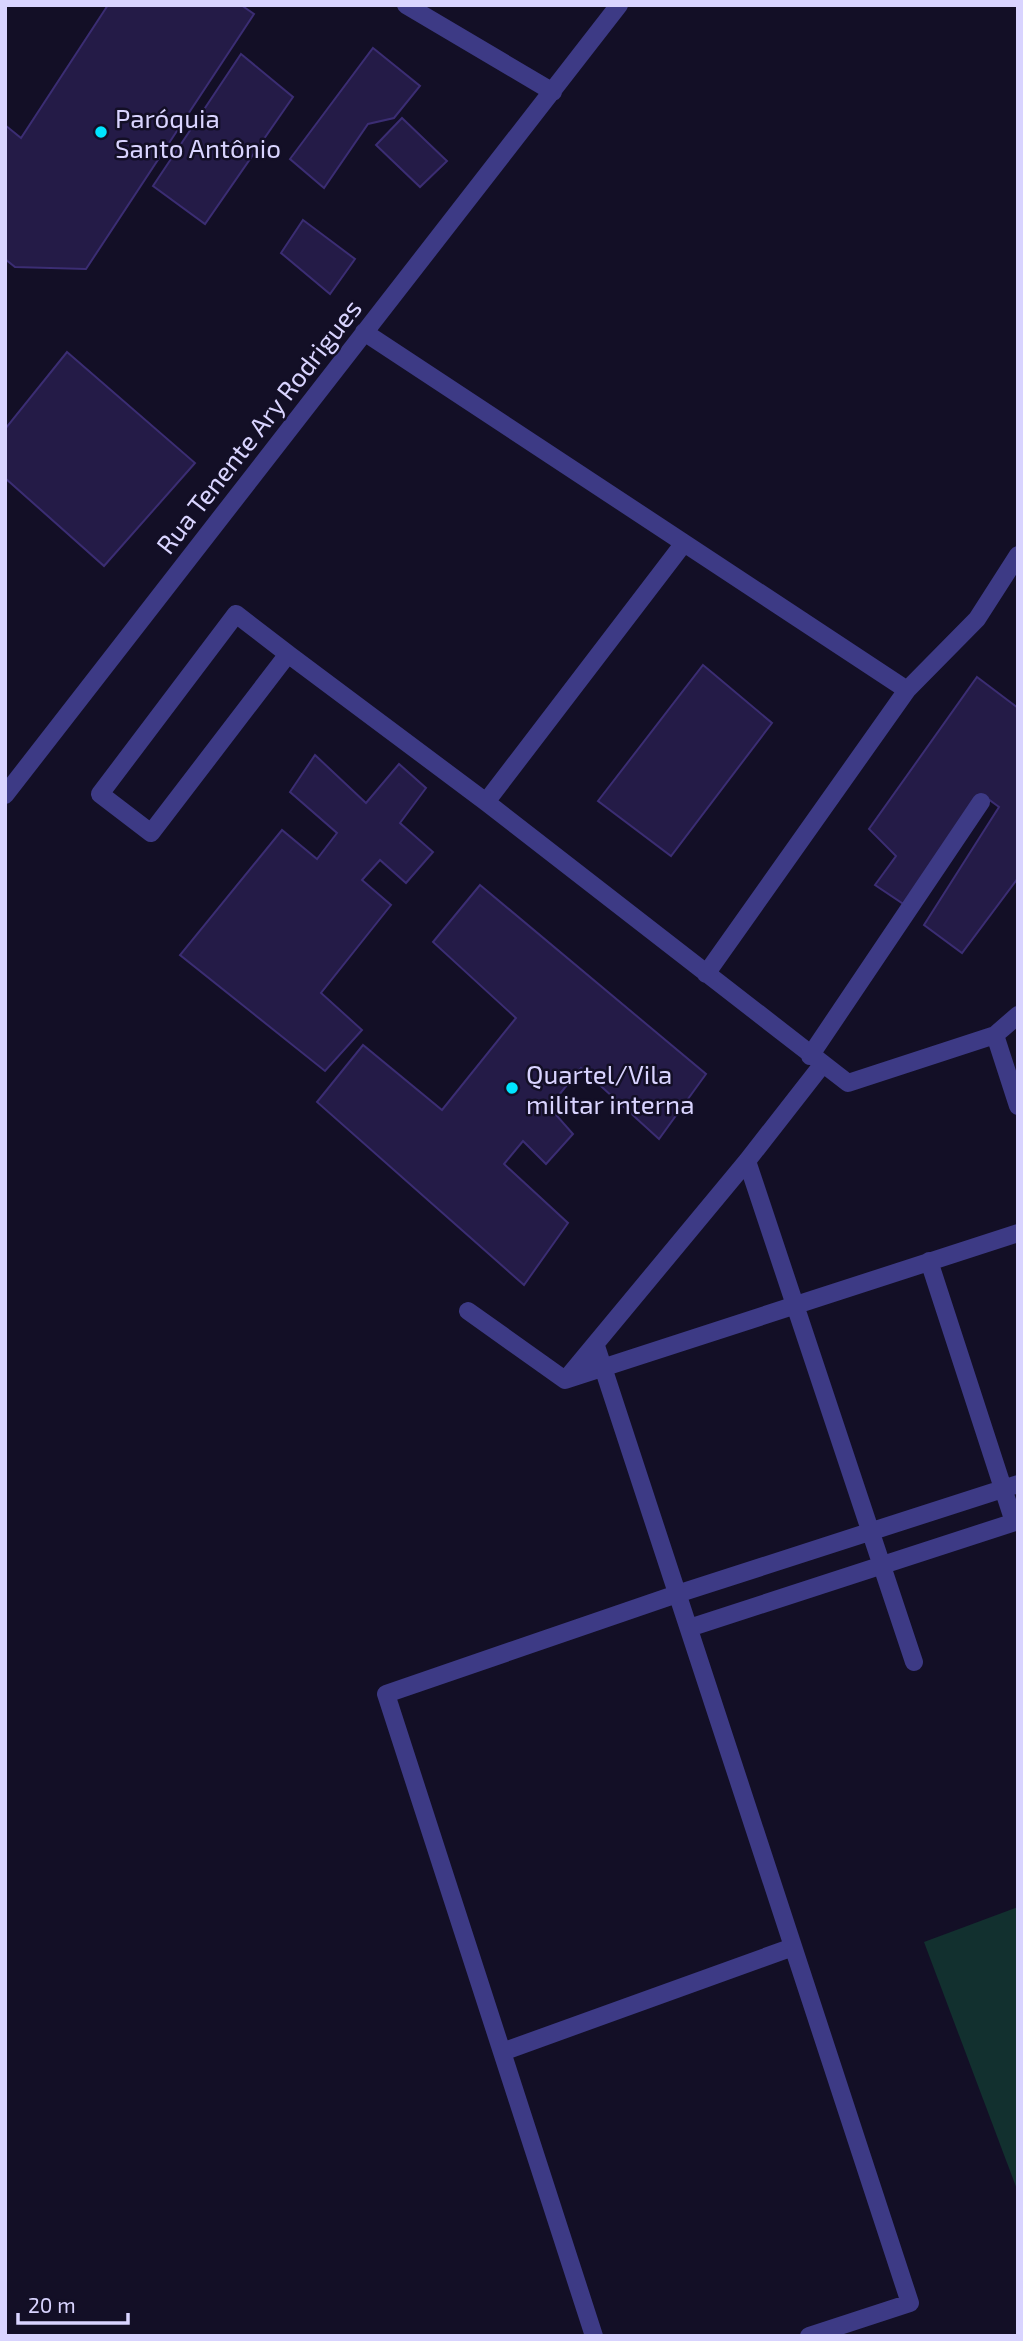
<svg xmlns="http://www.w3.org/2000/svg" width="1023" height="2341" viewBox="0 0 1023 2341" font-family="'Exo 2',sans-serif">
	<rect width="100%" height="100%" fill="#130f26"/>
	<path fill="#12302f" d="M 1018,1907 L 1018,2192 L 924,1942 Z"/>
	<path fill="#241b47" stroke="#3b2d73" stroke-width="2" d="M 108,5 L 241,5 L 254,14 L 86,269 L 15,267 L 5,259 L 5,125 L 21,138 Z
		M 373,48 L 420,86 L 394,118 L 368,124 L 324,188 L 290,159 Z
		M 241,54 L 293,97 L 205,224 L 153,186 Z
		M 402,118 L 447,161 L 420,187 L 376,145 Z
		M 303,220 L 355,259 L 330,294 L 281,253 Z
		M 67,352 L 195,463 L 104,566 L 5,478 L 5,429 Z
		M 703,665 L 772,723 L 671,856 L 598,801 Z
		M 977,677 L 1018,708 L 1018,878 L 962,953 L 924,925 L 999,807 L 984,796 L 908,907 L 875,885 L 896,856 L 869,829 Z
		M 315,755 L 366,803 L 399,764 L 426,788 L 400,823 L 433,852 L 406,883 L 380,860 L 362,880 L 391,905 L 321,993 L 362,1030 L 325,1071 L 180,955 L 282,830 L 317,859 L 337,833 L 290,792 Z
		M 480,885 L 706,1074 L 659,1139 L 581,1068 L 549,1107 L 573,1134 L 546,1164 L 523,1141 L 504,1164 L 568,1223 L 524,1285 L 317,1102 L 363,1045 L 442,1110 L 516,1018 L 433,942 Z"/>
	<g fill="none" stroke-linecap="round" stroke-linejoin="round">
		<path stroke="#3d3a85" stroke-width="18" d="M 406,5 L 553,92
			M 364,332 L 907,690
			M 288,654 L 236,614 L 100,794 L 151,833 L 288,654 L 486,802 L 848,1083 L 995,1035 L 1018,1015
			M 5,795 L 619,5
			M 486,802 L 684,543
			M 706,974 L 907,690 L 977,619 L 1018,555
			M 995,1035 L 1018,1106
			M 810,1056 L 981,802
			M 747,1161 L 914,1662
			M 929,1261 L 1014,1522
			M 468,1311 L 565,1380
			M 596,1346 L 910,2303 L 809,2336
			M 567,1378 L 747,1161 L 822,1065
			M 565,1380 L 1018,1233
			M 689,1628 L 1018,1521
			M 502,2052 L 793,1947
			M 594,2336 L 386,1694 L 677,1594 L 1018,1484"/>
	</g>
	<g fill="#00e5ff" stroke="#130f26" stroke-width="2.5">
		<circle cx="101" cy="132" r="7"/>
		<circle cx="512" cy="1088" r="7"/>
	</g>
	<g text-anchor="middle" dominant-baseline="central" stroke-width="5" stroke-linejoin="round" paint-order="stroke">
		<g font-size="26" fill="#d9d4ff" stroke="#130f26" text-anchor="start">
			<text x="115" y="117">Paróquia<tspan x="115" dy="30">Santo Antônio</tspan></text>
			<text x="526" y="1073">Quartel/Vila<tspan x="526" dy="30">militar interna</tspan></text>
		</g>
		<g font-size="26" fill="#d9d4ff" stroke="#130f26">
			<text transform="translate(258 426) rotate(-52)">Rua Tenente Ary Rodrigues</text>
		</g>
	</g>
	<rect width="1023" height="2341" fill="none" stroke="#d9d4ff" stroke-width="14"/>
	<path d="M18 2313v10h110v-10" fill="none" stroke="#d9d4ff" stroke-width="3.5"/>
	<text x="28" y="2313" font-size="21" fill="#d9d4ff" stroke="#130f26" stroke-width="5" paint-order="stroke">20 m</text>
</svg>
